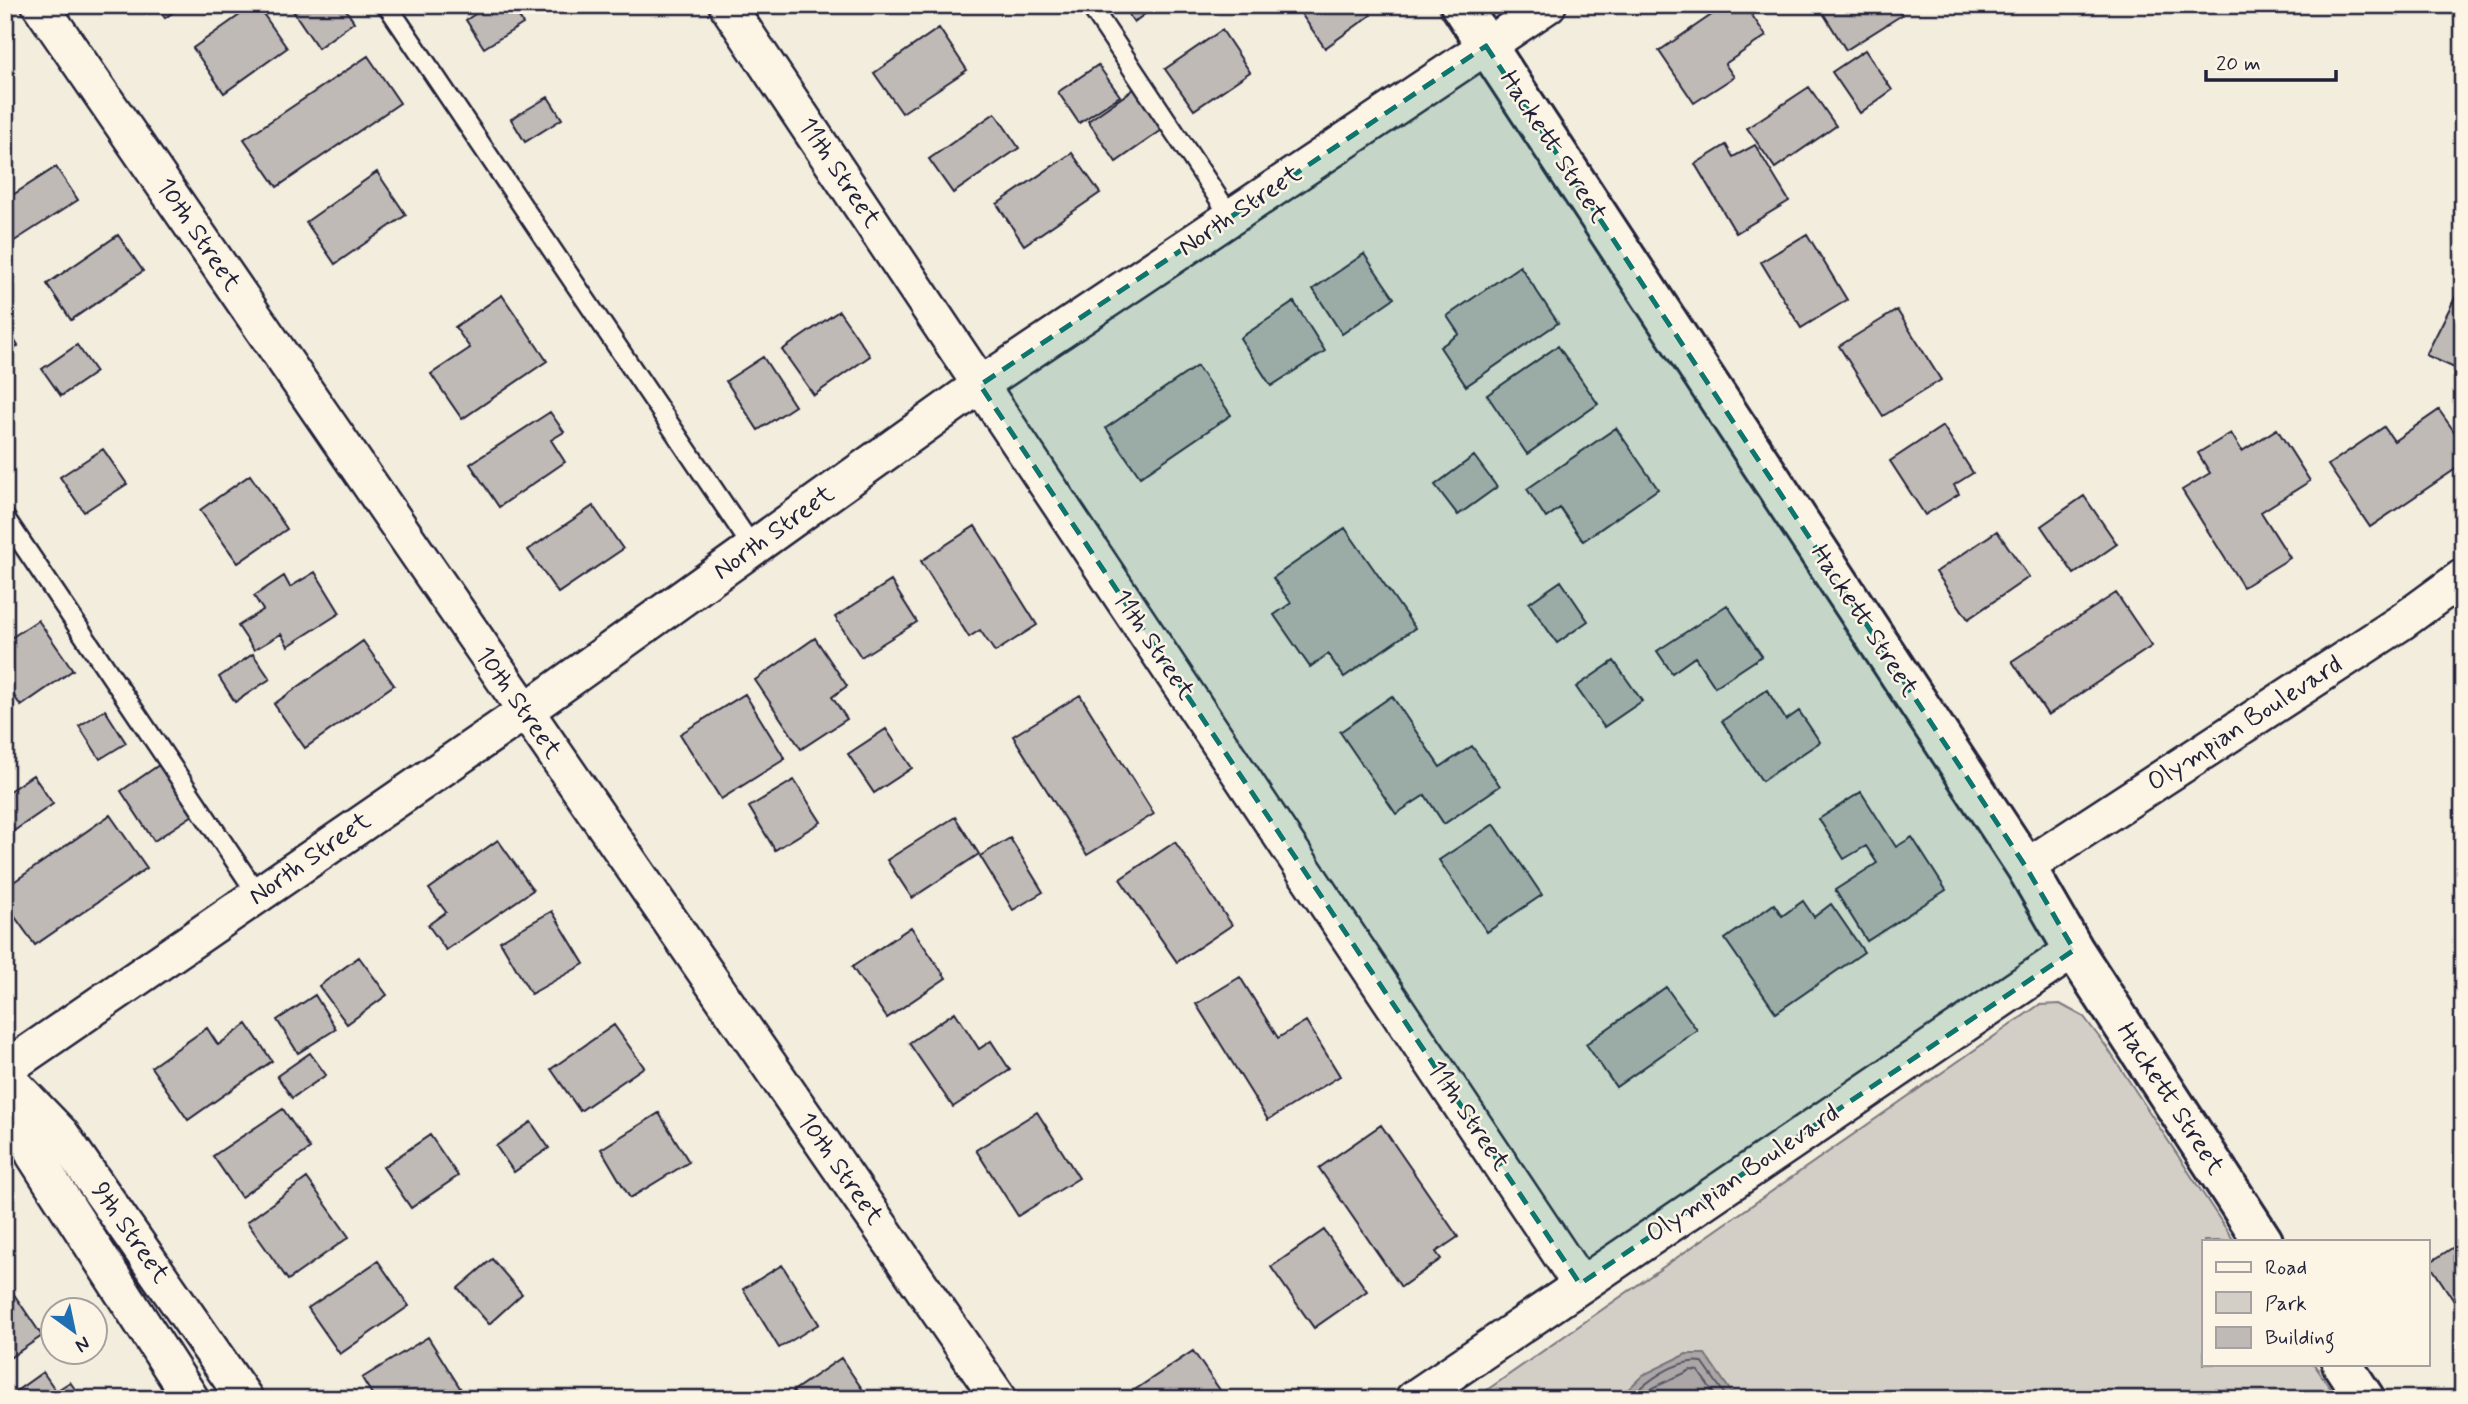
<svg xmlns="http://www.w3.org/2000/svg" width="2468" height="1404" viewBox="0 0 2468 1404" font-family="Mynerve,sans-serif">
	<rect width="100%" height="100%" fill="#f3edde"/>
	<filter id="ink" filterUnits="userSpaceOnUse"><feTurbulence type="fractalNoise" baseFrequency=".0143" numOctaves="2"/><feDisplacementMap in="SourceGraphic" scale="14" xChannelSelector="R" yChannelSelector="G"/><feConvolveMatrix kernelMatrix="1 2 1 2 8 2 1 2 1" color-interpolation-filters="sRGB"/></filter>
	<g filter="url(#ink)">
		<path fill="#d4cfc6" stroke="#7b7880" stroke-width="2" d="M 2060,1004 L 2084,1017 L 2108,1049 L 2234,1241 L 2204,1241 L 2204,1364 L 2314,1364 L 2337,1399 L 1474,1399 L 2039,1005 Z"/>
		<path fill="#aca7a6" stroke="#75727b" stroke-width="2" d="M 1686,1354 L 1705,1354 L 1736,1399 L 1618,1399 L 1643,1375 Z"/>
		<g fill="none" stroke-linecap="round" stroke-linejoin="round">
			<path stroke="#595766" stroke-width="2" d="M 1629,1399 C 1646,1382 1676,1358 1702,1362 L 1728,1399
				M 1641,1399 L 1653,1388 L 1691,1370 L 1698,1371 L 1718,1399"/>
		</g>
		<path fill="#bfbab6" stroke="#22223b" stroke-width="2" d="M 155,5 L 183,5 L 165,18 Z
			M 254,5 L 257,5 L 287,48 L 224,93 L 193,48 Z
			M 289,5 L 343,5 L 354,22 L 318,48 Z
			M 489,5 L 518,5 L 514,8 L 523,24 L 484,48 L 466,20 Z
			M 1122,5 L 1157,5 L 1134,22 Z
			M 1295,5 L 1364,5 L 1371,15 L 1325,48 Z
			M 1726,5 L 1745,5 L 1766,36 L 1725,64 L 1734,77 L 1694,103 L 1659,51 Z
			M 1818,5 L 1897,5 L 1902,15 L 1846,50 Z
			M 939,28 L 967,70 L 902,113 L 874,73 Z
			M 1222,30 L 1250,72 L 1194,110 L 1165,69 Z
			M 1865,50 L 1892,90 L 1860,113 L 1832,72 Z
			M 368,56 L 400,103 L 277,187 L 244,139 Z
			M 1098,65 L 1120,96 L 1079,123 L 1058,92 Z
			M 1809,87 L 1836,126 L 1775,168 L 1747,128 Z
			M 1134,89 L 1162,130 L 1116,162 L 1088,121 Z
			M 548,97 L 562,119 L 525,142 L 511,119 Z
			M 995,113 L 1019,148 L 953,193 L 929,159 Z
			M 1726,145 L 1733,157 L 1755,145 L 1789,201 L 1736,233 L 1695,164 Z
			M 1072,153 L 1100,193 L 1024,245 L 997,204 Z
			M 56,167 L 78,200 L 5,247 L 5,200 Z
			M 377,172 L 406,215 L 335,264 L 306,222 Z
			M 1807,234 L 1847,300 L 1801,328 L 1761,262 Z
			M 118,235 L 143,271 L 71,320 L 47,284 Z
			M 1364,254 L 1394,298 L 1342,334 L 1313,289 Z
			M 1520,266 L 1558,323 L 1466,386 L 1440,347 L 1459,334 L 1447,316 Z
			M 2463,282 L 2463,372 L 2426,355 Z
			M 502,295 L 547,361 L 462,419 L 431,374 L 470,348 L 455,327 Z
			M 1294,302 L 1325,351 L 1271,386 L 1240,338 Z
			M 1897,310 L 1941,380 L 1883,416 L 1839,346 Z
			M 839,311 L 870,356 L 814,395 L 782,350 Z
			M 5,325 L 18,346 L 5,354 Z
			M 77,345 L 96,372 L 61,396 L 42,369 Z
			M 1558,346 L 1598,404 L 1527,454 L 1487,395 Z
			M 763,357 L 795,406 L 758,430 L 726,381 Z
			M 1197,366 L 1231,415 L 1140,477 L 1106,428 Z
			M 2439,410 L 2463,444 L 2463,464 L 2370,527 L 2328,465 L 2384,427 L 2394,441 Z
			M 550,412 L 564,432 L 551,440 L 565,462 L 499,507 L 470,464 Z
			M 1943,426 L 1973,473 L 1954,485 L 1959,494 L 1925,515 L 1890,461 Z
			M 1616,428 L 1658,489 L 1583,541 L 1560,508 L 1546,518 L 1527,489 Z
			M 2277,429 L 2310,481 L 2261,512 L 2290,558 L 2243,587 L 2182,490 L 2210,473 L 2198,453 L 2231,433 L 2242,451 Z
			M 103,449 L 127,484 L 84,512 L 60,477 Z
			M 1474,456 L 1497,487 L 1458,515 L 1435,485 Z
			M 250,475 L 287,529 L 238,563 L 200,510 Z
			M 2084,496 L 2117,544 L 2074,574 L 2041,526 Z
			M 593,506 L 623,549 L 558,593 L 528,550 Z
			M 975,526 L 1037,625 L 995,652 L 980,630 L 969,637 L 921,561 Z
			M 1345,528 L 1415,628 L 1344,677 L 1328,654 L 1310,667 L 1274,615 L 1291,603 L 1273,578 Z
			M 1997,531 L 2029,577 L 1968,619 L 1936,572 Z
			M 315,572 L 340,613 L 288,646 L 281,634 L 254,650 L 238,626 L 263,610 L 254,596 L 284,576 L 290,587 Z
			M 891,581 L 917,622 L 861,657 L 835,617 Z
			M 1561,581 L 1588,621 L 1557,643 L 1529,603 Z
			M 2116,593 L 2152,646 L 2048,715 L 2012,661 Z
			M 1727,605 L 1762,656 L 1715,687 L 1695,657 L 1672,673 L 1657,651 Z
			M 38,620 L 73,670 L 21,706 L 5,683 L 5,642 Z
			M 815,638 L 847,686 L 832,697 L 847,719 L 801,749 L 755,680 Z
			M 363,641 L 394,685 L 305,748 L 274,704 Z
			M 253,654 L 270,679 L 235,702 L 219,677 Z
			M 1614,661 L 1642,701 L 1604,727 L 1576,687 Z
			M 1767,690 L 1786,720 L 1799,711 L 1820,742 L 1762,781 L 1722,721 Z
			M 745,694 L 785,759 L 721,799 L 680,734 Z
			M 1080,695 L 1154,814 L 1087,855 L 1013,736 Z
			M 1392,696 L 1440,767 L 1472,746 L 1500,786 L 1444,824 L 1425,795 L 1396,814 L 1340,732 Z
			M 105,710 L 126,743 L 100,759 L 79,726 Z
			M 886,729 L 912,768 L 874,793 L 848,754 Z
			M 159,765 L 193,815 L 154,841 L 121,791 Z
			M 33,775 L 53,804 L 5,837 L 5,794 Z
			M 794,780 L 821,822 L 775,850 L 749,807 Z
			M 1861,792 L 1896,847 L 1912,837 L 1946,890 L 1867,941 L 1835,890 L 1877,863 L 1866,846 L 1844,859 L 1819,819 Z
			M 110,815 L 147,868 L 35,945 L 5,903 L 5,888 Z
			M 955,817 L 979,854 L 912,898 L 887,860 Z
			M 1494,824 L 1542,895 L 1487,932 L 1439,860 Z
			M 1010,838 L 1043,892 L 1013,910 L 980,856 Z
			M 498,840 L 533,890 L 446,950 L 428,925 L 446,912 L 429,889 Z
			M 1175,842 L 1232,925 L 1177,962 L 1120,879 Z
			M 1803,901 L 1814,917 L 1831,904 L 1864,952 L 1776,1013 L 1725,939 L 1774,904 L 1782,916 Z
			M 552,911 L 584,964 L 531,994 L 500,941 Z
			M 911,927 L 946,978 L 887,1018 L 852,967 Z
			M 359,957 L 387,995 L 347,1024 L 319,986 Z
			M 1240,977 L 1278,1038 L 1306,1021 L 1340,1076 L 1268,1120 L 1196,1004 Z
			M 1666,987 L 1697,1030 L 1616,1087 L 1586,1044 Z
			M 315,995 L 336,1029 L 298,1053 L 277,1020 Z
			M 955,1012 L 979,1049 L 991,1041 L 1010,1070 L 953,1107 L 909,1043 Z
			M 247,1024 L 272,1061 L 188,1120 L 151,1067 L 207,1028 L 218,1045 Z
			M 614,1025 L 644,1067 L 580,1111 L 551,1069 Z
			M 310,1053 L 326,1075 L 292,1098 L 277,1076 Z
			M 283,1109 L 310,1149 L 241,1197 L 213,1156 Z
			M 1037,1112 L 1079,1178 L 1018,1216 L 976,1150 Z
			M 659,1113 L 689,1162 L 630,1198 L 601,1149 Z
			M 531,1122 L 549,1148 L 514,1172 L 496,1146 Z
			M 1381,1125 L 1458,1237 L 1436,1252 L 1441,1259 L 1401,1287 L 1319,1168 Z
			M 430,1135 L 458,1176 L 411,1208 L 383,1167 Z
			M 307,1178 L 349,1237 L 288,1280 L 247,1222 Z
			M 1324,1230 L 1367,1291 L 1314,1328 L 1271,1267 Z
			M 2463,1241 L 2463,1315 L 2429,1263 Z
			M 492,1259 L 522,1294 L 489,1324 L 458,1288 Z
			M 378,1261 L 409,1306 L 340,1354 L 308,1308 Z
			M 782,1265 L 819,1324 L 779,1348 L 743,1289 Z
			M 5,1281 L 42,1336 L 5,1361 Z
			M 428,1337 L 462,1391 L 449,1399 L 375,1399 L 362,1378 Z
			M 1193,1351 L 1222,1393 L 1213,1399 L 1129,1399 L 1127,1395 Z
			M 841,1358 L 869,1399 L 798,1399 L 793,1391 Z
			M 43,1372 L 56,1391 L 70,1382 L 82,1399 L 5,1399 Z"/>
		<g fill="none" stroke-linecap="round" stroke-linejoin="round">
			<defs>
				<path id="lane" d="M 387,5 L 753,548
					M 1090,5 L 1231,217
					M 5,518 L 258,895"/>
				<path id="street" d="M 40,5 L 999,1399
					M 727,5 L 1580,1284
					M 2026,867 L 2400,623 L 2463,577
					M 5,1069 L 524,712 L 980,385 L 1548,5
					M 5,1076 L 61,1134 L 245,1399
					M 7,1086 L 34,1155 L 191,1399
					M 1413,1399 L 2074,950"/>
				<path id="secondary" d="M 1460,5 L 2026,867 L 2074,950 L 2263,1241
					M 2342,1364 L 2365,1399"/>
			</defs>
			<use href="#lane" stroke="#22223b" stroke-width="23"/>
			<use href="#street" stroke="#22223b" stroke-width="40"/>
			<use href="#secondary" stroke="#22223b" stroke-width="44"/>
			<use href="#lane" stroke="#fcf5e5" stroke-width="18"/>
			<use href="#street" stroke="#fcf5e5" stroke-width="35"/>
			<use href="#secondary" stroke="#fcf5e5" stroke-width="38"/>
		</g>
	</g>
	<path fill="#0f766e" fill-opacity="0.2" stroke="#0f766e" stroke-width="5" stroke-dasharray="14 9" stroke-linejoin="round" d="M 1486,46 L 2026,867 L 2074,950 L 1580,1284 L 980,385 Z"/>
	<g text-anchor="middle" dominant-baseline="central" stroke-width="5" stroke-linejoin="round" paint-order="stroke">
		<g font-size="26" fill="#22223b" stroke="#fcf5e5">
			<text transform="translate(1553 147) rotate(57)">Hackett Street</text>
			<text transform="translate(839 173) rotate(56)">11th Street</text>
			<text transform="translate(1240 211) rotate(-34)">North Street</text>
			<text transform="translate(198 235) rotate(56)">10th Street</text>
			<text transform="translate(774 533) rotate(-36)">North Street</text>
			<text transform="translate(1864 621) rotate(57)">Hackett Street</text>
			<text transform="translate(1153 645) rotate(56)">11th Street</text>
			<text transform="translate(518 703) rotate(55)">10th Street</text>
			<text transform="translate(2245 724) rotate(-33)">Olympian Boulevard</text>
			<text transform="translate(310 859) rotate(-35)">North Street</text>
			<text transform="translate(2170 1099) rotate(57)">Hackett Street</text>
			<text transform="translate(1468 1116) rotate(56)">11th Street</text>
			<text transform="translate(840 1169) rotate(55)">10th Street</text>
			<text transform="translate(1743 1174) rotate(-34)">Olympian Boulevard</text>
			<text transform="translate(130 1233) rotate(55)">9th Street</text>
		</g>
	</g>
	<rect width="2468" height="1404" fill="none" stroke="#fcf5e5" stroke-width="28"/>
	<rect x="14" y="14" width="2440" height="1376" fill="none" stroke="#22223b" stroke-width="2.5" filter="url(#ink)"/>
	<rect x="2202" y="1240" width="228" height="126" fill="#fcf5e5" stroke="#a5a1a1" stroke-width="2"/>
	<rect x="2216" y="1262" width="35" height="10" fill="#fcf5e5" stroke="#a5a1a1" stroke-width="2"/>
	<text x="2265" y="1274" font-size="21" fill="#22223b">Road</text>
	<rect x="2216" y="1292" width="35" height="21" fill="#d4cfc6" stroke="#a5a1a1" stroke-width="2"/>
	<text x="2265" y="1310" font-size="21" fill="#22223b">Park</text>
	<rect x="2216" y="1327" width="35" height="21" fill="#bfbab6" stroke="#a5a1a1" stroke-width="2"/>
	<text x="2265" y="1344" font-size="21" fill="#22223b">Building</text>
	<g transform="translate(74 1331) rotate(147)"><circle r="33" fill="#fcf5e5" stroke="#a5a1a1" stroke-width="2"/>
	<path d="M0-5L12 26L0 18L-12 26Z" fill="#1f6fb2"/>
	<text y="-10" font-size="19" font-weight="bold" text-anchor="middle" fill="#22223b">N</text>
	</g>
	<path d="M2206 70v10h130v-10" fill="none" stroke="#22223b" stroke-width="3.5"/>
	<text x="2216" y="70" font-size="21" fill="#22223b" stroke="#fcf5e5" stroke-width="5" paint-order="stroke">20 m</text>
</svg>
